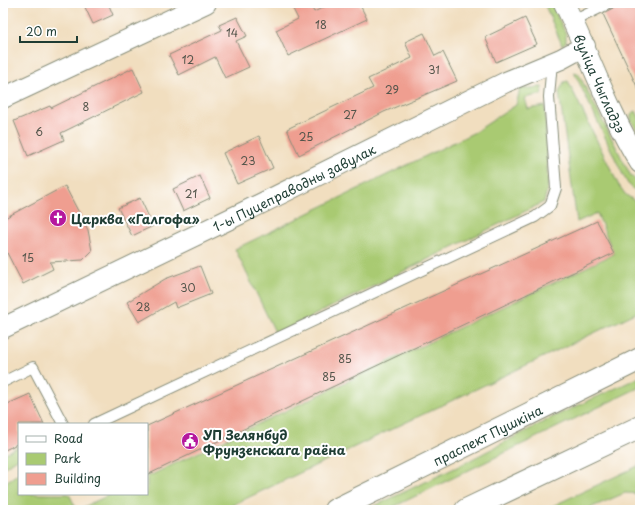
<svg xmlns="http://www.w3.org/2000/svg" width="643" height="513" viewBox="0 0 643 513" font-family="'Playpen Sans',sans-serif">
	<rect width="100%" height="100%" fill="#fff"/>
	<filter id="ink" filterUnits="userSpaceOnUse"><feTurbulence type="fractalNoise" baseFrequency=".025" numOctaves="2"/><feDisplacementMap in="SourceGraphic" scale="8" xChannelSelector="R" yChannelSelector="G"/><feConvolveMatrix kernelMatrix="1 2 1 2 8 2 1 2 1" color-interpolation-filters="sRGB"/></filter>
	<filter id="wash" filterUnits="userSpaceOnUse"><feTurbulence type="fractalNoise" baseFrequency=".012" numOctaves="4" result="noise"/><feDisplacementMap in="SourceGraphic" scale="16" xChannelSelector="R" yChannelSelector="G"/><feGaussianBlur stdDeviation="0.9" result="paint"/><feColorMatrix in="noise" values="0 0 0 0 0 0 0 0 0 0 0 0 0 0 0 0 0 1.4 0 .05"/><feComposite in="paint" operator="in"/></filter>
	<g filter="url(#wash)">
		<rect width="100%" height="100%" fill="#f1debf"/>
		<path fill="#a9ca72" stroke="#648453" d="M 544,3 L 551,3 L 566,34 L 566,42 L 562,45 Z
			M 574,72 L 578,73 L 631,176 L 640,184 L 640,195 L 628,184 L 623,175 Z
			M 568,81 L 618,184 L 625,194 L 640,205 L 640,311 L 222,510 L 77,510 L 111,494 L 147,494 L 147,477 L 614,254 L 597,213 L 577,222 L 559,92 L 564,82 Z
			M 542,87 L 542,94 L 525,98 L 528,109 L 545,106 L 548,186 L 544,202 L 276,334 L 235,249 L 475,132 L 516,105 L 520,89 Z
			M 636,111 L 640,119 L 640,136 L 631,120 L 631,114 Z
			M 640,377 L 640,387 L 387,510 L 366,510 L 457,467 L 553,417 Z
			M 19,446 L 19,458 L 3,468 L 3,454 Z
			M 640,465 L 640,494 L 625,493 L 585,510 L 544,510 Z
			M 19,473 L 19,494 L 69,494 L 77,510 L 3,510 L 3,484 Z"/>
		<g id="blocks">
			<path fill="#ef9e90" d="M 83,3 L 108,3 L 113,15 L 93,24 Z
				M 290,3 L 309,3 L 314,12 L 332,3 L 359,3 L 367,19 L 288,56 L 276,30 L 298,19 Z
				M 616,3 L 640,3 L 640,93 L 603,14 L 613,9 Z
				M 237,17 L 247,36 L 236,41 L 249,67 L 225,78 L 215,57 L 179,75 L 169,55 L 222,30 L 219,25 Z
				M 525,18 L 537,44 L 496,62 L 485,37 Z
				M 424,33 L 435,56 L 443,52 L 457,81 L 384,112 L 299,155 L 287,129 L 373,88 L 368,79 L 412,58 L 405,42 Z
				M 133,68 L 144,92 L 61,133 L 64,140 L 28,156 L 14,121 L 50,106 L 51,108 Z
				M 259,136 L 273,168 L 237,184 L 223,153 Z
				M 200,176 L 210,198 L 183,211 L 173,189 Z
				M 65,186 L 88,230 L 92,251 L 83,260 L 50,262 L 53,269 L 23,284 L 3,245 L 3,219 Z
				M 140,198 L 153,226 L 132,236 L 118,208 Z
				M 597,221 L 614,253 L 147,475 L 147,426 Z
				M 200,266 L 211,294 L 176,308 L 174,302 L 139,322 L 127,302 L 165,279 Z
				M 30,394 L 44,424 L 19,424 L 19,443 L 3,451 L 3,406 Z"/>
		</g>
	</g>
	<g filter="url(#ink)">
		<use href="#blocks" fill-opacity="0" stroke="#888e7a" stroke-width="1"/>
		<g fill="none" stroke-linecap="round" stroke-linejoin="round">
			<defs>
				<path id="lane" d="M 573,21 L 610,3
					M 3,382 L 33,367 L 63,424
					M 94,424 L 535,217 L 550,206 L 556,188 L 549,97 L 552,62"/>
				<g id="street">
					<path id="s1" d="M 564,3 C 590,56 609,113 640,163"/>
					<path d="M 3,98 L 206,3"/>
					<path id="s2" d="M 3,328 L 238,215 L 506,82 L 561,59 L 585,46"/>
				</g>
				<g id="primary">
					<path id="s3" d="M 335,510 L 640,359"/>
					<path d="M 466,510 L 640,427"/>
				</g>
			</defs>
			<use href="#lane" stroke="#888e7a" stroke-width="12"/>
			<use href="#street" stroke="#888e7a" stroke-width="22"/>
			<use href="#primary" stroke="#888e7a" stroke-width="24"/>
			<use href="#lane" stroke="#fff" stroke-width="10"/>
			<use href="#street" stroke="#fff" stroke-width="20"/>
			<use href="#primary" stroke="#fff" stroke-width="22"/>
		</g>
	</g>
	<defs>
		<symbol id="church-disc" viewBox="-11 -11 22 22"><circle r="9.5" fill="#b5179e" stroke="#fff"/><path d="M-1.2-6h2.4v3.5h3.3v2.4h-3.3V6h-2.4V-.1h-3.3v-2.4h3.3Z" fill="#fff"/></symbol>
		<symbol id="civic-disc" viewBox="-11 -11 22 22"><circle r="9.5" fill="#b5179e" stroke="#fff"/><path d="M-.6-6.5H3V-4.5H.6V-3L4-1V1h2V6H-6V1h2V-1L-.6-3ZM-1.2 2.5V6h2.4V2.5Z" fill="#fff"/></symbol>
	</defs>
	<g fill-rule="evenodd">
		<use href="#church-disc" x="48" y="208" width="20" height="20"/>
		<use href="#civic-disc" x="180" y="431" width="20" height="20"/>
	</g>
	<g text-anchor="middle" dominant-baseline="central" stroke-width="4" stroke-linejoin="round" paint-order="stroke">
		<g font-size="11" fill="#53554b">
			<text x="321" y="24">18</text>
			<text x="232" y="32">14</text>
			<text x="188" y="59">12</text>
			<text x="434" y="69">31</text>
			<text x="392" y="89">29</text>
			<text x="86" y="106">8</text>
			<text x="350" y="114">27</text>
			<text x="39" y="131">6</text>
			<text x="306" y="136">25</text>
			<text x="248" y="160">23</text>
			<text x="191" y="193">21</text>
			<text x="28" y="257">15</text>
			<text x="188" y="287">30</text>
			<text x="143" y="306">28</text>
			<text x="345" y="358">85</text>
			<text x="329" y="376">85</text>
		</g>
		<g font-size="13" fill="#1f3d34" stroke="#fff">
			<text stroke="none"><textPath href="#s1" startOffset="88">вуліца Чыгладзэ</textPath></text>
			<text stroke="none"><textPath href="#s2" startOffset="323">1-ы Пуцеправодны завулак</textPath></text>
			<text stroke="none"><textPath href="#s3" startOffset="170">праспект Пушкіна</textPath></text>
		</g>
		<g font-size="13" font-weight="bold" fill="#1f3d34" stroke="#fff" text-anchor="start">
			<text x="71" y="218">Царква «Галгофа»</text>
			<text x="203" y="434">УП Зелянбуд<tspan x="203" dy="15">Фрунзенскага раёна</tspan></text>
		</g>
	</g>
	<rect width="643" height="513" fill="none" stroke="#fff" stroke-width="16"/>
	<rect x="18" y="423" width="130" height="72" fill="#ffffff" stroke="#a5b1ae"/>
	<rect x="26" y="436" width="20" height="6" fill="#ffffff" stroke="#a5b1ae"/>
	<text x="54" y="443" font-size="12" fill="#1f3d34">Road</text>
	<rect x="26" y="453" width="20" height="12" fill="#a9ca72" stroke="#a5b1ae"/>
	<text x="54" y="463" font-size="12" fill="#1f3d34">Park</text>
	<rect x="26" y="473" width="20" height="12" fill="#ef9e90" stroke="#a5b1ae"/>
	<text x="54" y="483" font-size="12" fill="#1f3d34">Building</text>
	<path d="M20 36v6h57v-6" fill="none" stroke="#1f3d34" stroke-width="2"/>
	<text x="26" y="36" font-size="12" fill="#1f3d34" stroke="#ffffff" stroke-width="3" paint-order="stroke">20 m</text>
</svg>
